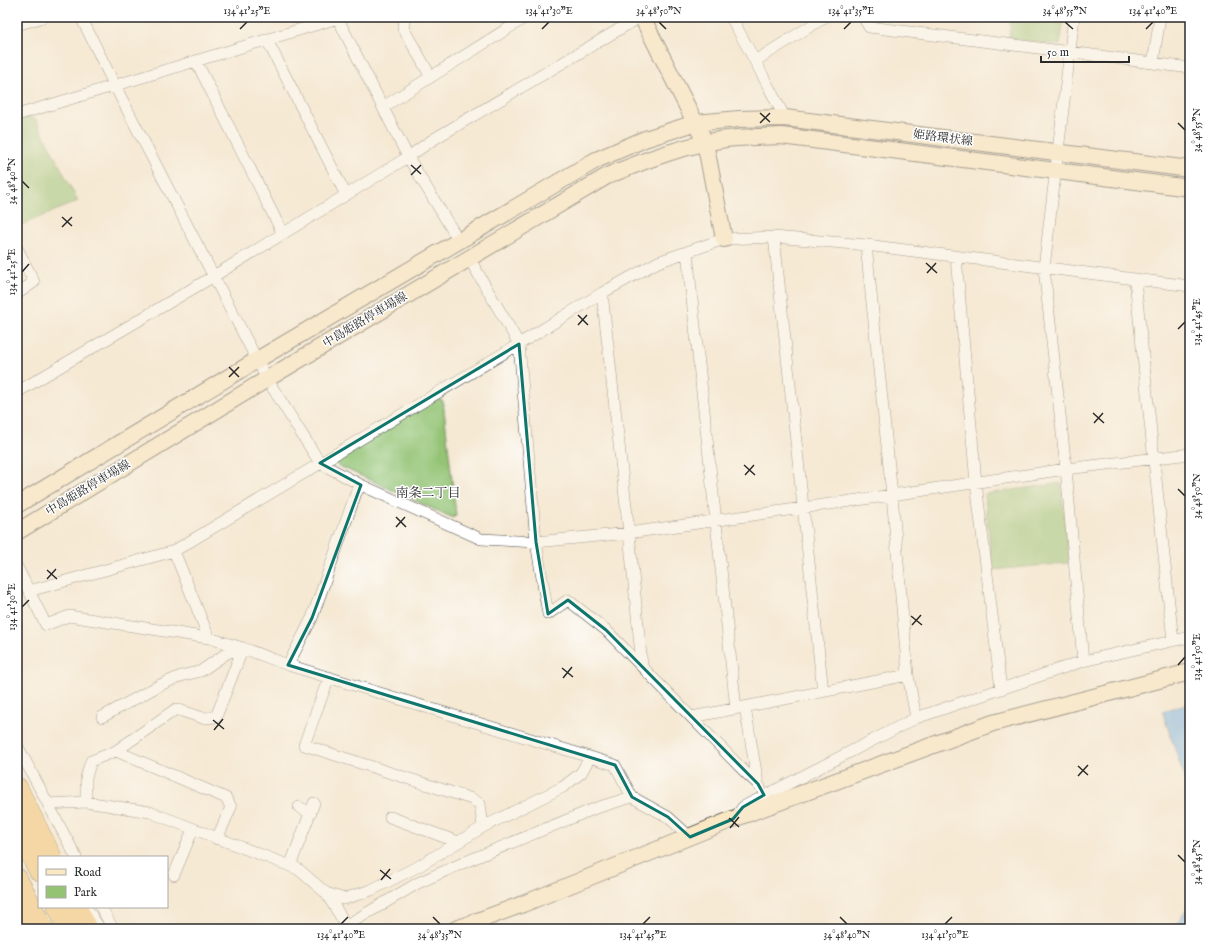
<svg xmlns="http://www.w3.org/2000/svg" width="1207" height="946" viewBox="0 0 1207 946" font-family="'IM FELL English','Noto Serif JP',serif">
	<rect width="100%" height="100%" fill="#fff"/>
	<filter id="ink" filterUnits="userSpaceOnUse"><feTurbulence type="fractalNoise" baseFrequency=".025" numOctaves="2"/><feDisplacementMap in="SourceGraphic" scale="8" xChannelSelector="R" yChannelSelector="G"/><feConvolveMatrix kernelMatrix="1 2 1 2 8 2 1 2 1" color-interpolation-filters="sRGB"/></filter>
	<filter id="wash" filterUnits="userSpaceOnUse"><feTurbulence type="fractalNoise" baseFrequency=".012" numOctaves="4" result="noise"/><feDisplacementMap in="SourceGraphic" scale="16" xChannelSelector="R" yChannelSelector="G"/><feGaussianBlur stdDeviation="0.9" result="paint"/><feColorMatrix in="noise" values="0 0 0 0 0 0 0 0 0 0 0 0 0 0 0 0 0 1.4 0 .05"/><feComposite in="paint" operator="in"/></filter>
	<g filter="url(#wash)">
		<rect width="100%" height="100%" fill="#f5e9d4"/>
		<path fill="#93c373" stroke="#5f774f" d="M 1011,17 L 1064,17 L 1060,45 L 1009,39 Z
			M 29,117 L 36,120 L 78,201 L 17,227 L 17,121 Z
			M 436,398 L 443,401 L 456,515 L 453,518 L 337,465 L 335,459 Z
			M 1061,483 L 1069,563 L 992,570 L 985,494 Z"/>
		<path fill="#78b6eb" stroke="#52708b" d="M 1190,703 L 1190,793 L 1162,711 Z
			M 1190,905 L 1190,929 L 1173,929 L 1174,928 Z"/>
	</g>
	<g filter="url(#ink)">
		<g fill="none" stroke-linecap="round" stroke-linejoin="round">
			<defs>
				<path id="street" d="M 81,17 L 115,86 L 257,360 L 267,379 L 320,463 L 361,485 L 481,539 L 536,542 L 629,533 L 892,495 L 1066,469 L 1190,454
					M 337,17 L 408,157 L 459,241
					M 405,17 L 403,28 L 431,77
					M 731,17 L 755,61 L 785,118
					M 863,17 L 869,27 L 1070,52 L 1190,68
					M 1074,17 L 1044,268 L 1066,469 L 1083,661
					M 17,25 L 43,17
					M 267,40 L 346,195
					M 196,61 L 283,234
					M 755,61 L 825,17
					M 1153,63 L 1160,17
					M 383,107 L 526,17
					M 17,115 L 338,18
					M 774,237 L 823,692
					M 866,245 L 892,495 L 908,675 L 916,718
					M 17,248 L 34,282 L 17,294
					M 687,252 L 736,709
					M 956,257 L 976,483 L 1001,689
					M 469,258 L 519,344 L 536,542 L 548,614 L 568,600 L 606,630 L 747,774 L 758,784
					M 1135,280 L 1173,641
					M 602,293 L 629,533 L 642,666
					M 17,392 L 214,276 L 408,157 L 434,139 L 640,17
					M 17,567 L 46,625 L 69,616 L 209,638 L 243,648 L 288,665 L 590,757 L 615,765 L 632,797 L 668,817 L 690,837
					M 29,591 L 174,551
					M 209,638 L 174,551 L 519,344 L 602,293 L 658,262 L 724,239 L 774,237 L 866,245 L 1190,286
					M 288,665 L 312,618 L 356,493 L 361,485
					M 329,677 L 304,745 L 472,799 L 480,804 L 483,827
					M 745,707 L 758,784 L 760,787
					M 102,717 L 160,685 L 181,676 L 201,671 L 227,653 L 243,648
					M 692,717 L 908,675
					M 17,745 L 76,857
					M 116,751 L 226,798 L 231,807 L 217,839
					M 86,802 L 86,777 L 91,761 L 116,751 L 176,709 L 203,718 L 216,717 L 243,648
					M 48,804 L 86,802 L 150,812 L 298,869 L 326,893 L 346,925
					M 299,807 L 311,813
					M 390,817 L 458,842
					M 734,819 L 743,807 L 916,718 L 1083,661 L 1190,637
					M 290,866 L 314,803
					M 174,875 L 193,829
					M 326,893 L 344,899 L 371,890 L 419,866 L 483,827 L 563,787 L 581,773 L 590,757
					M 101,907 L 113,929
					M 87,909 L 100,929
					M 342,928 L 418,883 L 465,862 L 596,808 L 632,797"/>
				<path id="secondary" d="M 642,17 L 705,142 L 724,239
					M 17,505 L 257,360 L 596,160 L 645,139 L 695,123 L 739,119 L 785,118 L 1190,169
					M 17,532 L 267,379 L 607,176 C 639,163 671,150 705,143 C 729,137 756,137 781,136 L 1190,188
					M 456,929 L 523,904 L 733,819 L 993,723 L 1190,672"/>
				<path id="highway" d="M 17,788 L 51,857
					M 17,827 L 39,870
					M 17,879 L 43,929
					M 58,907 L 69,929
					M 76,907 L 87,929
					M 17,917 L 23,929"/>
			</defs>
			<use href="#street" stroke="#494844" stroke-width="12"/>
			<use href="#secondary" stroke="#494844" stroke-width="18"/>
			<use href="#highway" stroke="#494844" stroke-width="22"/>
			<use href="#street" stroke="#fff" stroke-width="11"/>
			<use href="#secondary" stroke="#fae7c3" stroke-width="16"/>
			<use href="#highway" stroke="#f2c26a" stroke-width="21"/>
		</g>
	</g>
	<path d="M0 0H1207V946H0ZM 519,344 L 536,542 L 548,614 L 568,600 L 606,630 L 758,784 L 764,795 L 743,807 L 733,819 L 690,837 L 668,817 L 632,797 L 615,765 L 288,665 L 312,618 L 361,485 L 320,463 Z" fill="#f5e9d4" fill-opacity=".55" fill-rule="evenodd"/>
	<path fill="none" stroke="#0f766e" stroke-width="3" stroke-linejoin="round" d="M 519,344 L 536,542 L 548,614 L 568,600 L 606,630 L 758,784 L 764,795 L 743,807 L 733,819 L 690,837 L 668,817 L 632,797 L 615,765 L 288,665 L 312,618 L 361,485 L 320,463 Z"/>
	<path fill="none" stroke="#2b2b2b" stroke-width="1.5" d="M 659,22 L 666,29M 1065,22 L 1073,29M 240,29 L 247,22M 542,29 L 549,22M 844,29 L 851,22M 1146,29 L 1153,22M 760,113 L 770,122M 760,123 L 770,113M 1178,123 L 1185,130M 411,165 L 421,174M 411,175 L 421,165M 22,181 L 29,188M 62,217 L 72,226M 62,227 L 72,217M 926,263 L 937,273M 22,272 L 29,264M 927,273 L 936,263M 578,315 L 588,325M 578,325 L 587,315M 1178,329 L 1185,322M 229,367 L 239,377M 229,377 L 239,367M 1093,413 L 1104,423M 1094,423 L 1103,413M 744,465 L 755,475M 745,475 L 754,465M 1178,489 L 1185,496M 396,517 L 406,527M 396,527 L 405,517M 47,570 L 57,579M 47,579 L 56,569M 22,607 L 29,600M 911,616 L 922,625M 912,625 L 921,615M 1178,665 L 1185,657M 562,668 L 573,677M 563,678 L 572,667M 213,720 L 224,729M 214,730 L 223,719M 1078,766 L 1088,775M 1078,776 L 1088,765M 729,818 L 739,827M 730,828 L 739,817M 1178,855 L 1185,862M 380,870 L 391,879M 381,880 L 390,869M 433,917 L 440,924M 840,917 L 847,924M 341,924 L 348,917M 643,924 L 650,917M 945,924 L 952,917"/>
	<g text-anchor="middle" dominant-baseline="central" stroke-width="3" stroke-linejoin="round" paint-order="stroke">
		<g font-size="12" fill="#2b2b2b" stroke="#fff">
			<text transform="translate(943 138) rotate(7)">姫路環状線</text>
			<text transform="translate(365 320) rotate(-31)">中島姫路停車場線</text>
			<text transform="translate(88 488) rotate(-31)">中島姫路停車場線</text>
		</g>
		<g font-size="13" fill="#2b2b2b" stroke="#fff">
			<text x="428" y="493">南条二丁目</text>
		</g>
	</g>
	<rect width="1207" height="946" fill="none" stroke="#fff" stroke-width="44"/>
	<rect x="38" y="856" width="130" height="52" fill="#ffffff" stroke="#aaaaaa"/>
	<rect x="46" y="869" width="20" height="6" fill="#fae7c3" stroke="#aaaaaa"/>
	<text x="74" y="876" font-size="12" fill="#2b2b2b">Road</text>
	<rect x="46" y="886" width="20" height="12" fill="#93c373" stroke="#aaaaaa"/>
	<text x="74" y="896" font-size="12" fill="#2b2b2b">Park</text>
	<path d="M1041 56v6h88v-6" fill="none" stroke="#2b2b2b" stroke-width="2"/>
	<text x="1047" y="56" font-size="12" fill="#2b2b2b" stroke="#ffffff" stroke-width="3" paint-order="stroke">50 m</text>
	<rect x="22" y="22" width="1163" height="902" fill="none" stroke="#2b2b2b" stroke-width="1.5"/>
	<g font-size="10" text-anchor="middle" fill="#2b2b2b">
		<text x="247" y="14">134°41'25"E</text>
		<text x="549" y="14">134°41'30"E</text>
		<text x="659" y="14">34°48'50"N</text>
		<text x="851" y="14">134°41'35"E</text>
		<text x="1065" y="14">34°48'55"N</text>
		<text x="1153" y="14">134°41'40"E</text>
		<text transform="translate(1196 130) rotate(-90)" y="4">34°48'55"N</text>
		<text transform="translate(11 181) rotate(-90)" y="4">34°48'40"N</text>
		<text transform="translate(11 272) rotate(-90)" y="4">134°41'25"E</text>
		<text transform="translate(1196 322) rotate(-90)" y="4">134°41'45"E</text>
		<text transform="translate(1196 496) rotate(-90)" y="4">34°48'50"N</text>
		<text transform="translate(11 607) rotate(-90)" y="4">134°41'30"E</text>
		<text transform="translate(1196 657) rotate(-90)" y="4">134°41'50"E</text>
		<text transform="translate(1196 862) rotate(-90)" y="4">34°48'45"N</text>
		<text x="341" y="938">134°41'40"E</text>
		<text x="440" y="938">34°48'35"N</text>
		<text x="643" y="938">134°41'45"E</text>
		<text x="847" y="938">34°48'40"N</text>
		<text x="945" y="938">134°41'50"E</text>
	</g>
</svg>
